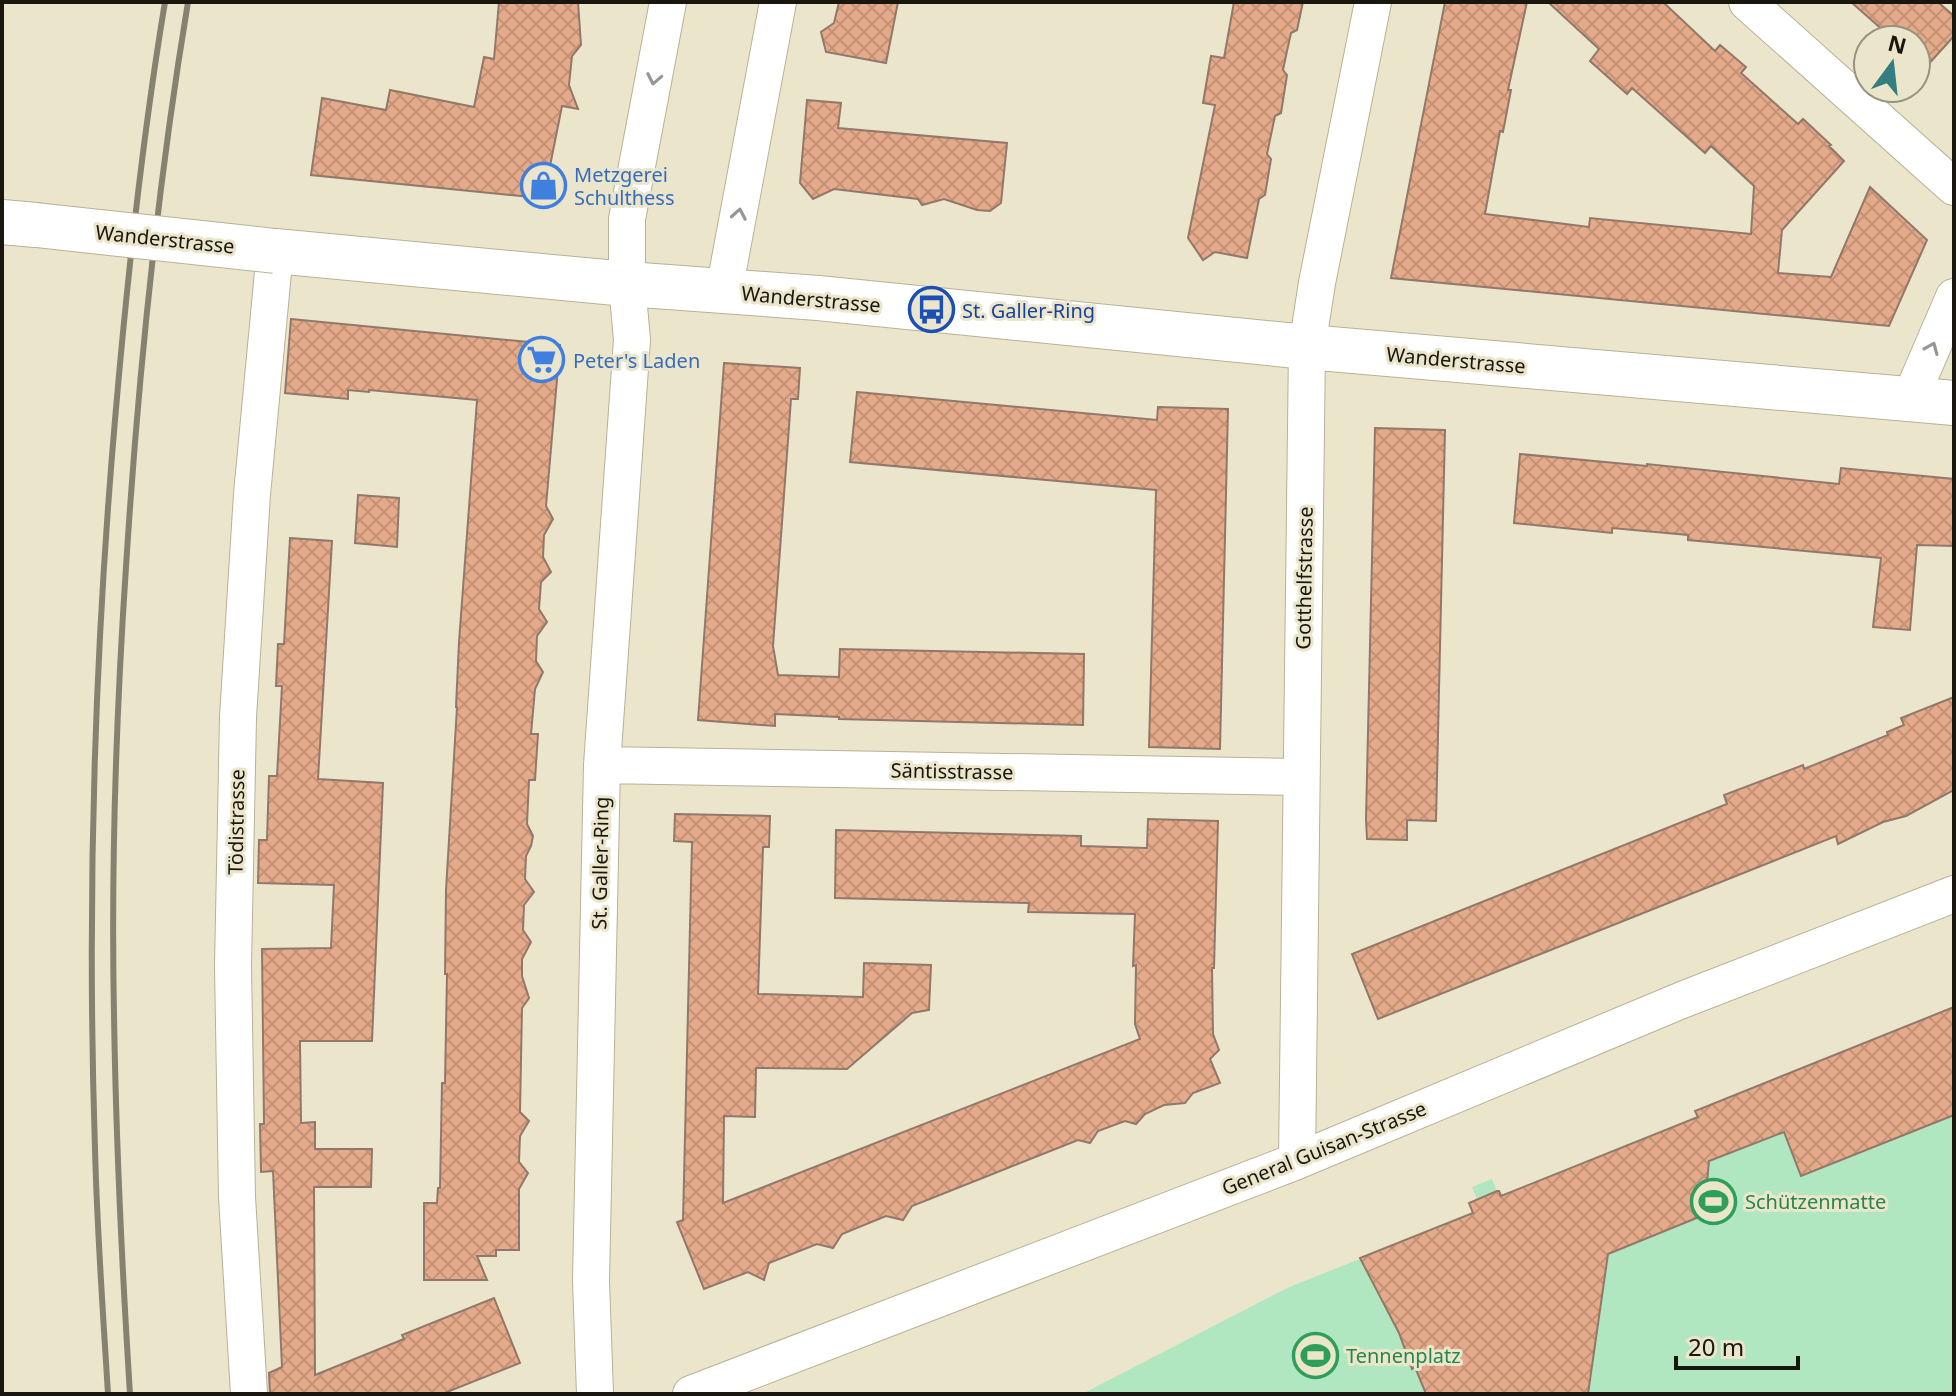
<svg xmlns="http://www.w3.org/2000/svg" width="1956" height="1396" viewBox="0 0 1956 1396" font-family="'Noto Sans',sans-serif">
	<defs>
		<pattern id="building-cross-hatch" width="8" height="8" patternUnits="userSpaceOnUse" patternTransform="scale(2)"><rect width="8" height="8" fill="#e5aa8a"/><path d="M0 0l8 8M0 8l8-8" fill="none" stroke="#c49276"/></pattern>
	</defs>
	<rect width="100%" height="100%" fill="#ebe6cb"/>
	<path fill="#b0e7c0" d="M 1954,1007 L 1954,1394 L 1082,1394 L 1287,1288 L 1473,1214 L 1469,1203 L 1477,1199 L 1472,1187 L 1492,1179 L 1497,1191 L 1499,1191 L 1502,1195 L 1697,1117 L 1695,1111 Z"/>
	<path fill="url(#building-cross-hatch)" stroke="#91786b" stroke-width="2" d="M 499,2 L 578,2 L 581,45 L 572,56 L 569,85 L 578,109 L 562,106 L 550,166 L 557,167 L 551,199 L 311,175 L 322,98 L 386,110 L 390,90 L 474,107 L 484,57 L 494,59 Z
		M 839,2 L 898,2 L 886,63 L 826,52 L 821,32 L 834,23 Z
		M 1234,2 L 1303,2 L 1297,30 L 1291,33 L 1287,51 L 1283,70 L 1287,75 L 1281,113 L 1275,116 L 1267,154 L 1271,159 L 1265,195 L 1259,199 L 1247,258 L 1215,252 L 1203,260 L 1188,238 L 1215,105 L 1203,103 L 1211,56 L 1224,58 Z
		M 1445,2 L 1527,2 L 1508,90 L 1511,90 L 1503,132 L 1500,131 L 1485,214 L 1589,227 L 1590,218 L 1751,234 L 1754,186 L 1711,146 L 1705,153 L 1632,88 L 1627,94 L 1590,61 L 1599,49 L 1548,2 L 1663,2 L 1715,51 L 1720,45 L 1746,67 L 1741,73 L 1798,124 L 1803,119 L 1831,145 L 1829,146 L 1844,161 L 1782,230 L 1778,273 L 1831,277 L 1870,187 L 1927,240 L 1889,326 L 1391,278 Z
		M 1851,2 L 1938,2 L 1954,16 L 1954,36 L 1925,68 L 1916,60 L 1916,40 L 1894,40 Z
		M 807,100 L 841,103 L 838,128 L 1007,143 L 1001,203 L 990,211 L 977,210 L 944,199 L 922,205 L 918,199 L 834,189 L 813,199 L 800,183 Z
		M 291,319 L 560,345 L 546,506 L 553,519 L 544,535 L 543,557 L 551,572 L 541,582 L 539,609 L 547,622 L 537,636 L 536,661 L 543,672 L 535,689 L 531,734 L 538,734 L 535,780 L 529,780 L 527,824 L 533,836 L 531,846 L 526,856 L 525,879 L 534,892 L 524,905 L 523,930 L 531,942 L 522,959 L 522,976 L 529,998 L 522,1008 L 520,1112 L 529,1121 L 520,1136 L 519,1162 L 528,1173 L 519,1189 L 519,1250 L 496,1250 L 496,1256 L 477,1256 L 487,1280 L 424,1280 L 424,1203 L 437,1203 L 438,1188 L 440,1188 L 442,1083 L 445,1083 L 447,974 L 445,974 L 446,890 L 457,707 L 456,707 L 459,642 L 477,400 L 369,390 L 369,392 L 348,390 L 348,399 L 285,393 Z
		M 724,363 L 800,368 L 798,399 L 791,399 L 773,646 L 778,675 L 839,677 L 840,649 L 1084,654 L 1083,725 L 839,719 L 839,717 L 775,714 L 775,726 L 698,720 Z
		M 857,392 L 1157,420 L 1158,407 L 1228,409 L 1220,749 L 1149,747 L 1156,490 L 850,462 Z
		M 1375,428 L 1445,430 L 1436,821 L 1407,820 L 1407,840 L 1367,839 L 1366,819 Z
		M 1520,454 L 1647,466 L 1647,464 L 1839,484 L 1841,468 L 1954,479 L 1954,546 L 1917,545 L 1910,630 L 1873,627 L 1881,558 L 1688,540 L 1688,535 L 1612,528 L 1612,533 L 1514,523 Z
		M 358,495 L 399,498 L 397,547 L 355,543 Z
		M 290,538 L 332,541 L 318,779 L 383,783 L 372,1041 L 300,1041 L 301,1123 L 315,1122 L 315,1149 L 372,1149 L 371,1187 L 314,1187 L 315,1375 L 404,1339 L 402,1335 L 494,1298 L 520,1363 L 442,1394 L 270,1394 L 269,1373 L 282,1367 L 273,1171 L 261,1172 L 260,1124 L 264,1124 L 262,949 L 331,948 L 334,885 L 258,883 L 259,840 L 267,840 L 269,776 L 277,776 L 282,686 L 276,686 L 278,644 L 284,644 Z
		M 1954,697 L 1954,790 L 1906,816 L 1883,822 L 1838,844 L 1836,836 L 1378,1019 L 1352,954 L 1727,804 L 1724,795 L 1803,765 L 1804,769 L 1888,735 L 1887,732 L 1904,725 L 1901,718 Z
		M 675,814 L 770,816 L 769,847 L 763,847 L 758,994 L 863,997 L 864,963 L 931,965 L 929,1010 L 912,1013 L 847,1069 L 756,1068 L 755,1117 L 724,1116 L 723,1203 L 1140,1039 L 1135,1024 L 1136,965 L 1133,966 L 1135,914 L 1028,912 L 1029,903 L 835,898 L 836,830 L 1081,836 L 1081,846 L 1147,848 L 1148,819 L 1218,821 L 1214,968 L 1212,968 L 1213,1034 L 1219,1050 L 1210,1059 L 1220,1083 L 1193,1093 L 1185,1103 L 1164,1105 L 1145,1114 L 1136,1124 L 1125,1121 L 1098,1131 L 1090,1143 L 1078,1140 L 912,1206 L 903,1220 L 886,1216 L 842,1234 L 833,1248 L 817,1244 L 769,1263 L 764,1280 L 748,1272 L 704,1289 L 677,1222 L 683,1220 L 692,842 L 674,841 Z
		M 1954,1007 L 1954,1115 L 1801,1176 L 1784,1132 L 1709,1161 L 1704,1215 L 1608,1254 L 1588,1394 L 1426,1394 L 1415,1367 L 1412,1369 L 1399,1333 L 1360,1258 L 1473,1213 L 1469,1203 L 1497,1191 L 1499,1191 L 1501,1196 L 1698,1117 L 1695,1111 Z"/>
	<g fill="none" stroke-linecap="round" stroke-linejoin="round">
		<defs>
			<path id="street" d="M 1747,2 L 1954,187
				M 724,291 L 778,2
				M 1910,399 L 1954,297
				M 602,765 L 1301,777
				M 1297,1161 L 1307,347 L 1317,283 L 1373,2
				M 249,1394 L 237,1197 L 233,966 L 238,717 L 252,494 L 275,251
				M 595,1394 L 591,1281 L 602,765 L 632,340 L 627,284 L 627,219 L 668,2
				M 691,1394 L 1297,1161 L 1682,1000 L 1954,894"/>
			<path id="secondary" d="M 2,222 L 36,225
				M 275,251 L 627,284 L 818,298 L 1307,347 L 1954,403"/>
		</defs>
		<use href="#street" stroke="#b7b297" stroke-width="38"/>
		<use href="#secondary" stroke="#b7b297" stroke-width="46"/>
		<use href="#street" stroke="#fff" stroke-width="36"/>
		<use href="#secondary" stroke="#fff" stroke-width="44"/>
		<path stroke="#868270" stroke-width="6" d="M 108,1394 C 103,1312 97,1231 95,1149 C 87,906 94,662 115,420 C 127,280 142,140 165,2
			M 130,1394 C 122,1268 116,1142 114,1015 C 111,866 116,716 126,567 C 138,378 157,189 188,2"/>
		<defs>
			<path id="secondary-bridge" d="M 36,225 L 275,251"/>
		</defs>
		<use href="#secondary-bridge" stroke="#b7b297" stroke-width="46" stroke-linecap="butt"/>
		<use href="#secondary-bridge" stroke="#fff" stroke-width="44"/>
	</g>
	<defs><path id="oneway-chevron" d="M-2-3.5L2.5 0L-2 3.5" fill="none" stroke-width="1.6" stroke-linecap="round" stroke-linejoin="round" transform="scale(2)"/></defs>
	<g stroke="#979692">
		<use href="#oneway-chevron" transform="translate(654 79) rotate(101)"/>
		<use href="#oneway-chevron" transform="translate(739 214) rotate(-80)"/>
		<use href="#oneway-chevron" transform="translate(1932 348) rotate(-67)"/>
	</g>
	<defs>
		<symbol id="shop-ring" viewBox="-11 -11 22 22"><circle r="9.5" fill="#ebe6cb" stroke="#3f7fe0" stroke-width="1.5"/><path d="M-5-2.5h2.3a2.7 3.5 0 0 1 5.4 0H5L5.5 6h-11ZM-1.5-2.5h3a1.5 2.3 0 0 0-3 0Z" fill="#3f7fe0"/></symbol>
		<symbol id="bus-ring" viewBox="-11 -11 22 22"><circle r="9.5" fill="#ebe6cb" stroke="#1a4fb4" stroke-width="1.5"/><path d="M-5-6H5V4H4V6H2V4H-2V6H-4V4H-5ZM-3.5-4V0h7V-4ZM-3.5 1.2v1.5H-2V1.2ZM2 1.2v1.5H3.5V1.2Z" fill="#1a4fb4"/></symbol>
		<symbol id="supermarket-ring" viewBox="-11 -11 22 22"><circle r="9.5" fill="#ebe6cb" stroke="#3f7fe0" stroke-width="1.5"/><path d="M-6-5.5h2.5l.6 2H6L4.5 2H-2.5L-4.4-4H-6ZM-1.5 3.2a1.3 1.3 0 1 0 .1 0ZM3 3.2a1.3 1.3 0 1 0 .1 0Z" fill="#3f7fe0"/></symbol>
		<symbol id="stadium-ring" viewBox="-11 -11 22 22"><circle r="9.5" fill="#ebe6cb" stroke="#2e9e5b" stroke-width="1.5"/><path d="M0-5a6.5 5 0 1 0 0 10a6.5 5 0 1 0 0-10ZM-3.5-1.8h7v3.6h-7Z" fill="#2e9e5b"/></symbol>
	</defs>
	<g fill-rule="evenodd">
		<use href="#shop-ring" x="518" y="160" width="51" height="51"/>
		<use href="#bus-ring" x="906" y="284" width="51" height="51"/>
		<use href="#supermarket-ring" x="516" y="334" width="51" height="51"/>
		<use href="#stadium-ring" x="1688" y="1176" width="51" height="51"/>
		<use href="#stadium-ring" x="1290" y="1330" width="51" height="51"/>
	</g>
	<g text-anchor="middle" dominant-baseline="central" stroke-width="6" stroke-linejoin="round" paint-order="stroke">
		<g font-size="20" fill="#366cbe" stroke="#ebe6cb" text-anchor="start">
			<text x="574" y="174">Metzgerei<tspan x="574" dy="23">Schulthess</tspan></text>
			<text x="573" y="360">Peter's Laden</text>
		</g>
		<g font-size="20" fill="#18160d" stroke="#ebe6cb">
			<text transform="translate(165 239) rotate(6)">Wanderstrasse</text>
			<text transform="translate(811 299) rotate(5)">Wanderstrasse</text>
			<text transform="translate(1456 360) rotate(5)">Wanderstrasse</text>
			<text transform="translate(1304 578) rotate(-89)">Gotthelfstrasse</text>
			<text transform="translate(952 771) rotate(1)">Säntisstrasse</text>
			<text transform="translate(236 822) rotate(-89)">Tödistrasse</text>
			<text transform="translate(600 863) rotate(-89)">St. Galler-Ring</text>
			<text transform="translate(1324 1148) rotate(-22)">General Guisan-Strasse</text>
		</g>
		<g font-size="20" fill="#164399" stroke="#ebe6cb" text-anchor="start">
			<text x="962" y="310">St. Galler-Ring</text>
		</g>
		<g font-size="20" fill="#27864d" stroke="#ebe6cb" text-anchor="start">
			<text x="1745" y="1201">Schützenmatte</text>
			<text x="1346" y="1355">Tennenplatz</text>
		</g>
	</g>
	<rect width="1956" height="1396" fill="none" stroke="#18160d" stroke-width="8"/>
	<g transform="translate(1892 64) rotate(15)"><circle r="38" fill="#ebe6cb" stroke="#97937f" stroke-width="2"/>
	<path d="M0-6L14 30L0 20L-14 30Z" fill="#347d80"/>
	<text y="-12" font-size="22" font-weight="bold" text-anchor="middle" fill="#18160d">N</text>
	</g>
	<path d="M1676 1356v12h122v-12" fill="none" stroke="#18160d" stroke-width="4"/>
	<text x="1688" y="1356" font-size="24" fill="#18160d" stroke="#ebe6cb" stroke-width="6" paint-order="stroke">20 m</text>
</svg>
